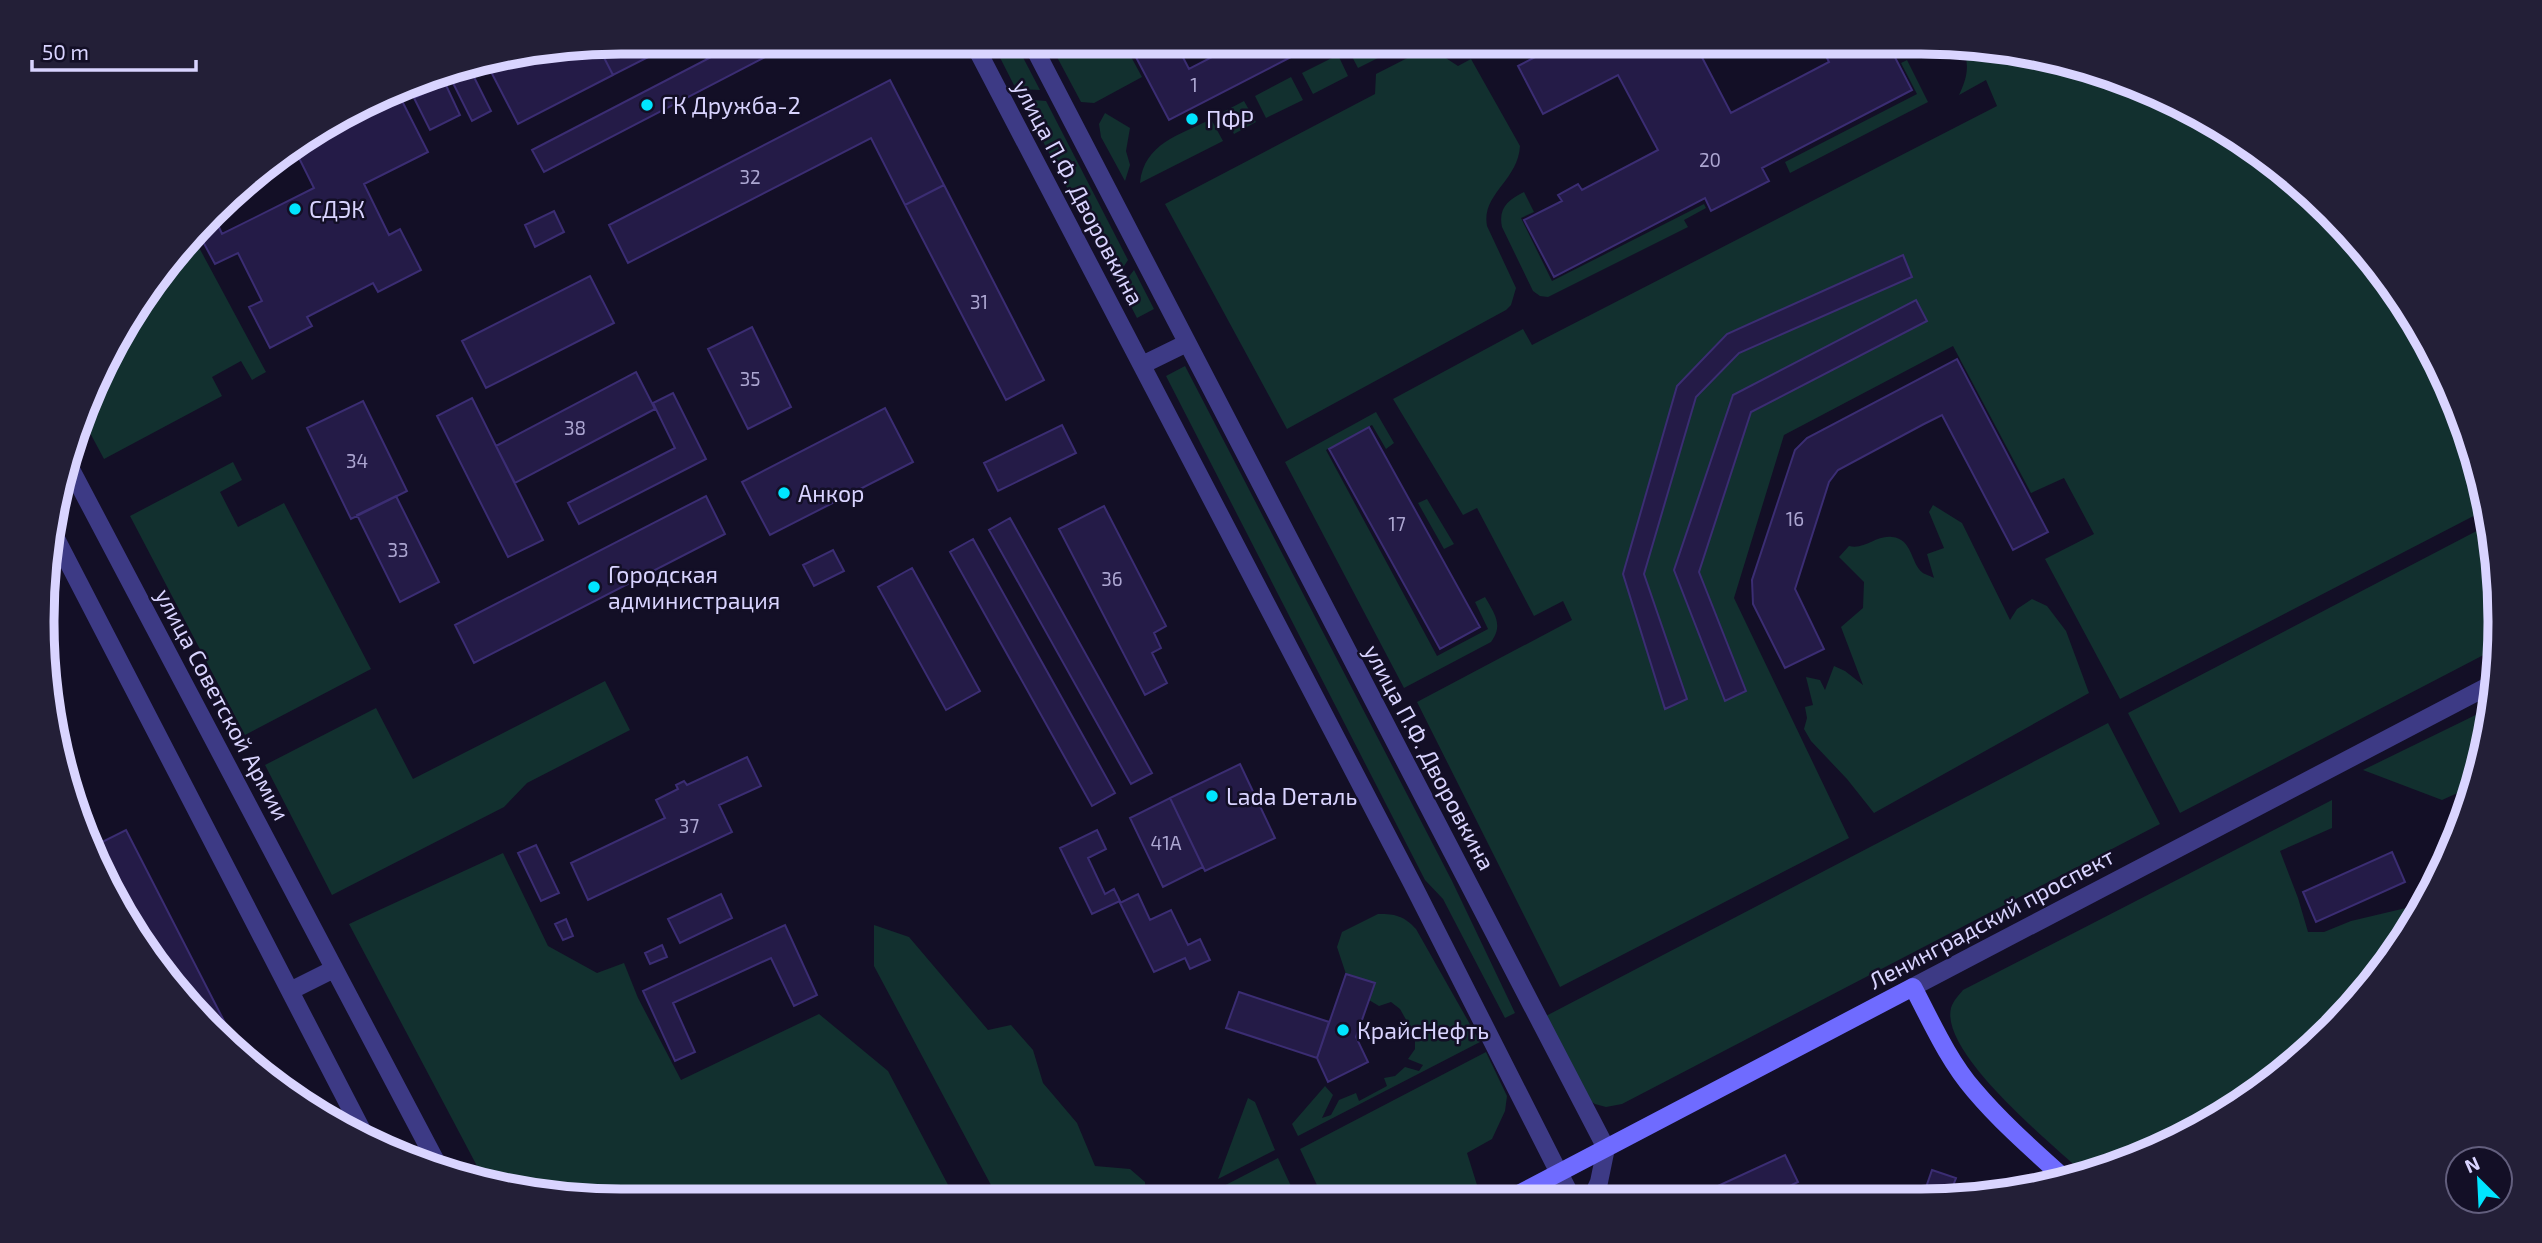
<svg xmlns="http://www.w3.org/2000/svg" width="2542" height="1243" viewBox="0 0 2542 1243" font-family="'Exo 2',sans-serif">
	<rect width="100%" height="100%" fill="#130f26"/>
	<path fill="#12302f" d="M 992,42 L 1015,42 L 1040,90 L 1016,89 Z
		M 1049,42 L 1123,42 L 1142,77 L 1094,103 L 1081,102 Z
		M 1363,42 L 1390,42 L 1394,50 L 1358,68 L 1348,49 Z
		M 1961,46 L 2034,53 L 2143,86 L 2243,140 L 2331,212 L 2403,300 L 2456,400 L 2489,508 L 2120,699 L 2045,559 L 2094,534 L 2064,478 L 2031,493 L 1953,346 L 1784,435 L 1734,598 L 1849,838 L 1560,987 L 1417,702 L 1572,620 L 1563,601 L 1534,616 L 1477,508 L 1463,515 L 1393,399 L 1523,329 L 1532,345 L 1997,106 L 1986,80 L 1959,95 C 1967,78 1971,63 1961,46 Z
		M 1429,47 L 1458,66 L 1471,59 L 1520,146 C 1518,181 1481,194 1487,226 L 1516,288 L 1511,305 L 1506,310 L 1287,429 L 1165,204 L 1375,94 L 1376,74 Z
		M 1338,55 L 1348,76 L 1313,94 L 1302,73 Z
		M 1907,60 L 1928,102 L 1790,173 L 1785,162 L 1917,94 L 1901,63 Z
		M 1291,77 L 1303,100 L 1266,118 L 1255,96 Z
		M 1021,99 L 1046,101 L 1128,260 L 1115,280 Z
		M 1244,101 L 1256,122 L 1234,134 L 1223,112 Z
		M 1105,113 L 1130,128 L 1126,151 L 1130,165 L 1125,181 L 1101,137 L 1099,124 Z
		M 1211,119 L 1223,141 L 1140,183 C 1144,143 1180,135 1211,119 Z
		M 1524,192 L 1534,212 L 1521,218 L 1552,281 L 1704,204 L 1706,208 L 1684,220 L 1688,227 L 1548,297 L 1540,296 L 1533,291 L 1502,227 C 1498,208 1508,200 1524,192 Z
		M 195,240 L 266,372 L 252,380 L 241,361 L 212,377 L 222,396 L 104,459 L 81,416 L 86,400 L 139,300 Z
		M 1134,270 L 1154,309 L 1137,318 L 1121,287 Z
		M 1185,366 L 1452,881 L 1515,1013 L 1505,1018 L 1443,899 L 1425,880 L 1166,376 Z
		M 1376,412 L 1394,443 L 1386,449 L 1372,425 L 1326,450 L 1437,656 L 1488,629 L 1475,602 L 1485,597 C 1494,613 1504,625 1491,642 L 1404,688 L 1285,462 Z
		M 233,462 L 242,480 L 220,492 L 238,527 L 284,503 L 371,669 L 245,735 L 130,516 Z
		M 1427,499 L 1454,544 L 1444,549 L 1418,503 Z
		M 1933,505 L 1962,523 L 2010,620 L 2017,609 L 2032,599 L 2047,606 L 2066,631 L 2089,693 L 1874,813 L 1847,779 L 1811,741 L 1804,729 L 1807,718 L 1805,707 L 1813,705 L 1806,677 L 1820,680 L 1825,690 L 1834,666 L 1845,671 L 1863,685 L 1841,627 L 1863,608 L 1864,582 L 1839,557 L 1849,546 C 1865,550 1876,535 1892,537 C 1913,539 1910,563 1923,573 C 1924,574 1933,577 1934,578 L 1927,554 L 1944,548 L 1929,512 Z
		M 2490,524 L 2500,622 L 2497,648 L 2180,813 L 2128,713 Z
		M 605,681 L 630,730 L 527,783 L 504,807 L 332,895 L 265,765 L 376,708 L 413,779 Z
		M 2492,707 L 2489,735 L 2473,786 L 2442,800 L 2363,770 Z
		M 2108,723 L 2160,824 L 1622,1104 L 1606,1107 L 1595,1104 L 1581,1095 L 1544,1017 Z
		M 2332,800 L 2332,828 L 2280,851 L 2298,898 L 2308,932 L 2324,932 L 2351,921 L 2406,908 L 2413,917 L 2380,974 L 2274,1081 L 2143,1157 L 2083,1173 C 2051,1143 1940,1053 1951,1008 C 1953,1001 1959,995 1963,990 Z
		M 503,853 L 548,946 L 597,973 L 624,963 L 638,998 L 681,1080 L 819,1014 L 888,1071 L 956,1200 L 621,1201 L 508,1190 L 486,1183 L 349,924 Z
		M 1378,914 C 1396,914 1404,916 1416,929 L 1480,1042 L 1298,1136 L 1292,1124 L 1325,1086 L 1333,1095 L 1322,1118 L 1331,1115 L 1339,1100 L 1356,1093 L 1359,1101 L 1387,1086 L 1384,1078 L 1395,1076 L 1405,1067 L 1419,1071 L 1423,1065 L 1408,1059 L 1415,1049 L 1415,1039 L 1438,1028 L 1435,1022 L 1413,1032 L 1400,1009 L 1391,1002 L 1379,1006 L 1369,1000 L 1375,983 L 1346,974 L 1337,947 L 1342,932 Z
		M 874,925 L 909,937 L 988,1030 L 1011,1025 L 1033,1050 L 1043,1083 L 1077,1123 L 1095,1166 L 1130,1169 L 1145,1182 L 1146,1199 L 999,1200 L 874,966 Z
		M 1486,1052 L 1507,1096 L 1505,1111 L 1492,1139 L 1467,1153 L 1477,1185 L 1470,1195 L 1463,1198 L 1323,1198 L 1300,1149 Z
		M 1248,1098 L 1255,1102 L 1275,1150 L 1218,1179 Z
		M 1278,1158 L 1297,1199 L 1210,1199 L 1214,1191 Z"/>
	<path fill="#241b47" stroke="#3b2d73" stroke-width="2" d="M 622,42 L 665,42 L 668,47 L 613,75 L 598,46 Z
		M 699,42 L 718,42 L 723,51 L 707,59 Z
		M 740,42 L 794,42 L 544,172 L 532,150 Z
		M 1128,42 L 1175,42 L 1189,69 L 1241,42 L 1320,42 L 1169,120 Z
		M 1564,42 L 1694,42 L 1731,113 L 1829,62 L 1826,56 L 1845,46 L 1848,52 L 1867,42 L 1887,42 L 1912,90 L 1762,168 L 1769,181 L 1711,211 L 1705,198 L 1554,277 L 1524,220 L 1562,201 L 1558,195 L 1578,184 L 1582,190 L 1658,150 L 1618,75 L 1543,114 L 1518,66 Z
		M 598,46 L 613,75 L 518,124 L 487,64 Z
		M 469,67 L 491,111 L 472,121 L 447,71 Z
		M 890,80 L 944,185 L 905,205 L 871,138 L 628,263 L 609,225 Z
		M 445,83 L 460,115 L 430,130 L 414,98 Z
		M 398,93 L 428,152 L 364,184 L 389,235 L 400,229 L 421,270 L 378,292 L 373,283 L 307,317 L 312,326 L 270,348 L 249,307 L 262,301 L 238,253 L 215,264 L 200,236 L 219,227 L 222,234 L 314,188 L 294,148 Z
		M 944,185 L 1044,380 L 1006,400 L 905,205 Z
		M 554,211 L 564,232 L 535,247 L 525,225 Z
		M 1903,255 L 1912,277 L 1739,353 L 1696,397 L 1644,574 L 1687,699 L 1665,709 L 1623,574 L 1677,386 L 1727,334 Z
		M 590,276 L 614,323 L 486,388 L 462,341 Z
		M 1916,300 L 1927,321 L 1751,412 L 1699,572 L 1746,691 L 1725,701 L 1674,570 L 1733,395 Z
		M 752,327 L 791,407 L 748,429 L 708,349 Z
		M 1957,359 L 2048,532 L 2013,550 L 1942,415 L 1924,424 L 1838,470 L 1829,482 L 1795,589 L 1824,649 L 1785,668 L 1753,604 L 1752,580 L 1795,450 L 1807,438 Z
		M 636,372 L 655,409 L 515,483 L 496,446 Z
		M 673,393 L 706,459 L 579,524 L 568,503 L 675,448 L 653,403 Z
		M 472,398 L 543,540 L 508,557 L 437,416 Z
		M 363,401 L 407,491 L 351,519 L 307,428 Z
		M 885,408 L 913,462 L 770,535 L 742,482 Z
		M 1062,425 L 1076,453 L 998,491 L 984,463 Z
		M 1369,427 L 1480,627 L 1440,649 L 1329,449 Z
		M 396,496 L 439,582 L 400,602 L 357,515 Z
		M 706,496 L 725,534 L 474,663 L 455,625 Z
		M 1104,506 L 1166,626 L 1154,633 L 1161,648 L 1152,653 L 1167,683 L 1145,695 L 1059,529 Z
		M 1010,518 L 1152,773 L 1131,784 L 989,530 Z
		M 973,539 L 1115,793 L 1092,806 L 950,552 Z
		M 833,550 L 844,571 L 814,586 L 803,565 Z
		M 912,568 L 980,691 L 946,710 L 878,587 Z
		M 747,757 L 761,786 L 719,805 L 732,832 L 588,900 L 571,863 L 665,818 L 656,800 L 678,789 L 676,785 L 684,781 L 687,785 Z
		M 1240,764 L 1275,838 L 1205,871 L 1170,798 Z
		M 1170,798 L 1203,867 L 1163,887 L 1130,818 Z
		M 126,830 L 242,1056 L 212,1032 L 102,878 L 92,847 Z
		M 1097,830 L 1106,849 L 1088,858 L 1105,894 L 1114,889 L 1120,901 L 1092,914 L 1060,848 Z
		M 536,845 L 559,893 L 541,901 L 518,853 Z
		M 2392,852 L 2405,882 L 2316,922 L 2303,892 Z
		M 721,894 L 732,918 L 680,943 L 668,919 Z
		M 1138,894 L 1150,920 L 1171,910 L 1188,945 L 1200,939 L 1210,960 L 1190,969 L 1185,958 L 1154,972 L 1120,903 Z
		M 566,919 L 573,936 L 563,940 L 555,924 Z
		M 785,925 L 817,995 L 794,1006 L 771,958 L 673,1003 L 695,1052 L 675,1061 L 643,991 Z
		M 662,945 L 667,957 L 650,964 L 645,953 Z
		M 1346,974 L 1375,983 L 1356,1037 L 1368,1062 L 1328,1082 L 1317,1058 Z
		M 1239,992 L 1329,1022 L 1317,1058 L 1226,1028 Z
		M 1785,1155 L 1798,1182 L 1767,1197 L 1694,1197 Z
		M 1932,1170 L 1956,1178 L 1949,1196 L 1923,1196 Z"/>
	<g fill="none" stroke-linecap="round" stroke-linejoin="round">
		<path stroke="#3d3a85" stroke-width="18" d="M 1559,1173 L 1572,1198
			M 1592,1197 L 1599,1182 L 1606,1148"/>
		<path stroke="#3d3a85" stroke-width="18" d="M 973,42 L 1412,883 L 1559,1173
			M 1031,42 L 1606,1148
			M 1142,365 L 1187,343
			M 67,462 L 440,1169
			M 52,531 L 367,1140
			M 1913,987 L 2494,683
			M 290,991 L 334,969"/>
		<path stroke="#6f6bff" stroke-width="18" d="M 1511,1198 L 1913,987 C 1931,1021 1948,1060 1974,1090 C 2001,1122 2033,1150 2064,1178"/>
	</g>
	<g fill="#00e5ff" stroke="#130f26" stroke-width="2.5">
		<circle cx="647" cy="105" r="7"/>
		<circle cx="1192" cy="119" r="7"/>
		<circle cx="295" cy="209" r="7"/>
		<circle cx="784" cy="493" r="7"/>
		<circle cx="594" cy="587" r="7"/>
		<circle cx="1212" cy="796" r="7"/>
		<circle cx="1343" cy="1030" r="7"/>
	</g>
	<g text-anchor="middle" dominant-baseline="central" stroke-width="5" stroke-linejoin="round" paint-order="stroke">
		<g font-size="19" fill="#aca6d1">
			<text x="1194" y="84">1</text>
			<text x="1710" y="159">20</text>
			<text x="750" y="176">32</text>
			<text x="979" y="301">31</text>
			<text x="750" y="378">35</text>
			<text x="575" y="427">38</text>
			<text x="357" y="460">34</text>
			<text x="1795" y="518">16</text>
			<text x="1397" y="523">17</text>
			<text x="398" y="549">33</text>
			<text x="1112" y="578">36</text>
			<text x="689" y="825">37</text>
			<text x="1166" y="842">41А</text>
		</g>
		<g font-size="23" fill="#d9d4ff" stroke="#130f26" text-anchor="start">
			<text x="661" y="105">ГК Дружба-2</text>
			<text x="1206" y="119">ПФР</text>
			<text x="309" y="209">СДЭК</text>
			<text x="798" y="493">Анкор</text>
			<text x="608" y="574">Городская<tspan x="608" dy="26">администрация</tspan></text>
			<text x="1226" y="796">Lada Dеталь</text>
			<text x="1357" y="1030">КрайсНефть</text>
		</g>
		<g font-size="23" fill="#d9d4ff" stroke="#130f26">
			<text transform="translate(1079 192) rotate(62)">улица П.Ф. Дворовкина</text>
			<text transform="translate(223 704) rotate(62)">улица Советской Армии</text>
			<text transform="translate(1430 757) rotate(62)">улица П.Ф. Дворовкина</text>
			<text transform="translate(1991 918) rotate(-28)">Ленинградский проспект</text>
		</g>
	</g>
	<path d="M0 0H2542V1243H0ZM621 54H1921A567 567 0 0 1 2488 621V622A567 567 0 0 1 1921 1189H621A567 567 0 0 1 54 622V621A567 567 0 0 1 621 54Z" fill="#231f37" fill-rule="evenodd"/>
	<path fill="none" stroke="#d9d4ff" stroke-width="9" d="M621 54H1921A567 567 0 0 1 2488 621V622A567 567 0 0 1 1921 1189H621A567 567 0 0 1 54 622V621A567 567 0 0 1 621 54Z"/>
	<g transform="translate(2479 1180) rotate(336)"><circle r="33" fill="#130f26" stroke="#625e7d" stroke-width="2"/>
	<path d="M0-5L12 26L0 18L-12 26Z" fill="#00e5ff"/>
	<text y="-10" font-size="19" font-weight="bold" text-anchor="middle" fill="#d9d4ff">N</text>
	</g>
	<path d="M32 60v10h164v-10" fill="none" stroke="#d9d4ff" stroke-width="3.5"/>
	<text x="42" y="60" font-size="21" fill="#d9d4ff" stroke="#130f26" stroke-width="5" paint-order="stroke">50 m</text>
</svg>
